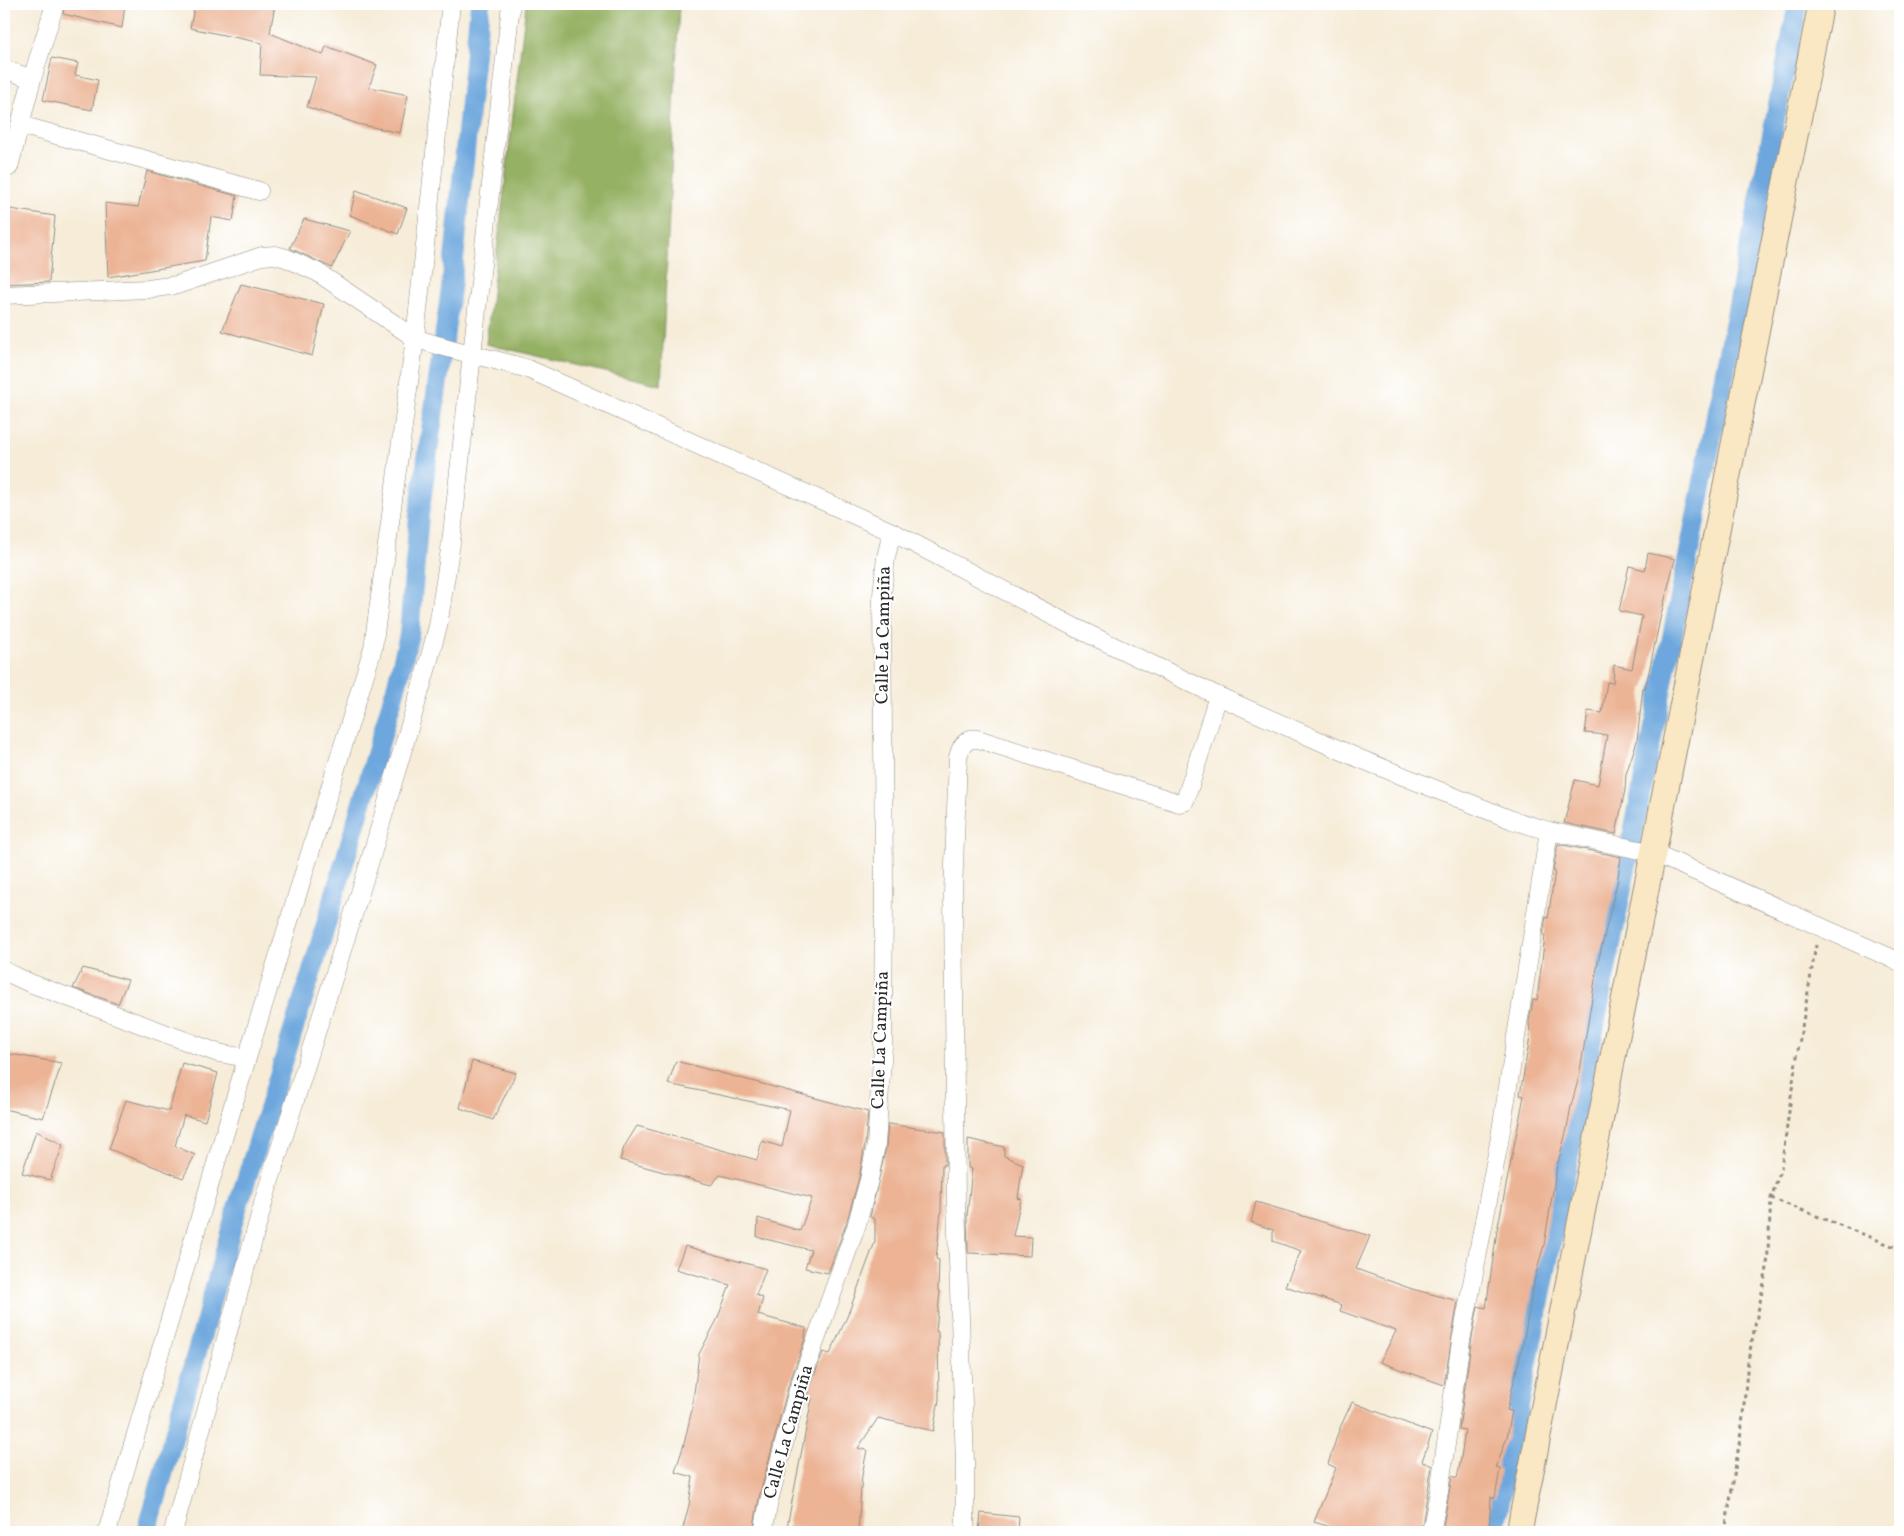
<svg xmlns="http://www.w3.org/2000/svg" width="1904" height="1536" viewBox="0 0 1904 1536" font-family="Vollkorn,serif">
	<rect width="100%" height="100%" fill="#fff"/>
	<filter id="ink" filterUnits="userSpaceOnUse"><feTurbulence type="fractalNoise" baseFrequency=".02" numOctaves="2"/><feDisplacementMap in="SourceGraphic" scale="10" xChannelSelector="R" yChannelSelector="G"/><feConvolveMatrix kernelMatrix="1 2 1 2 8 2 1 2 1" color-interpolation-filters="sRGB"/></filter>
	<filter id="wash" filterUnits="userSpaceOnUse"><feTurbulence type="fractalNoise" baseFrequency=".0096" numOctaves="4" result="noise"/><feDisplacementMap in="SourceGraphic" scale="20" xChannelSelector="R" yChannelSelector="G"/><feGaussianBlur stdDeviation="1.12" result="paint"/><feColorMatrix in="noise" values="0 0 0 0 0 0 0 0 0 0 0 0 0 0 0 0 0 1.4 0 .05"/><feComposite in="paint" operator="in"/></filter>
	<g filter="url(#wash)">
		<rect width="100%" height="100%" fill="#f6ecd8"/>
		<path fill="#95b163" stroke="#606e47" d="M 526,4 L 679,4 L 661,385 L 486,344 Z"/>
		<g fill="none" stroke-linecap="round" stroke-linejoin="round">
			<path stroke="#6da7dd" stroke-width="20" d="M 147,1532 L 235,1215 L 316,958 L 397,684 L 409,635 L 419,515 L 451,289 L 480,4
				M 1494,1532 L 1798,4"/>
		</g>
		<g id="blocks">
			<path fill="#ecb495" d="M 65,4 L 125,4 L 122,28 L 63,14 Z
				M 195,4 L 275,4 L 270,33 L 323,55 L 326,46 L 377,65 L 369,87 L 408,95 L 400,133 L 358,124 L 307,107 L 316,77 L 260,75 L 262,43 L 190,28 Z
				M 52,58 L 78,63 L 75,75 L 98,80 L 92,110 L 43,100 Z
				M 147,171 L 237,196 L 233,221 L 211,217 L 205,261 L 108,277 L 105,203 L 138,207 Z
				M 356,190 L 407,208 L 398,234 L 350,215 Z
				M 4,208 L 55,216 L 49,282 L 4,284 Z
				M 304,219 L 350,231 L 332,268 L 290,248 Z
				M 241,284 L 324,304 L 312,356 L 222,331 Z
				M 1648,553 L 1675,559 L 1660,619 L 1649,672 L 1645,688 L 1643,688 L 1637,741 L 1626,774 L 1625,790 L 1616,834 L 1564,823 L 1575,780 L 1598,785 L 1607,735 L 1585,733 L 1588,711 L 1602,713 L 1607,682 L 1613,683 L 1614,665 L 1632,669 L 1642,616 L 1619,611 L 1629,566 L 1645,570 Z
				M 1558,844 L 1621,857 L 1617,883 L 1598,962 L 1579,1077 L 1571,1106 L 1567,1129 L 1557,1166 L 1544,1245 L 1535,1277 L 1523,1344 L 1507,1410 L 1512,1411 L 1507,1437 L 1496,1468 L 1500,1469 L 1495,1498 L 1491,1497 L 1489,1532 L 1442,1532 L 1452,1476 L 1457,1478 L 1461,1458 L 1465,1430 L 1459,1429 L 1471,1343 L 1478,1306 L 1486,1308 L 1497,1231 L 1524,1096 L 1520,1095 L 1530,1037 L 1529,1021 L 1533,1000 L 1537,1000 L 1545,936 L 1543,935 L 1546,917 L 1548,918 L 1555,871 L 1553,871 Z
				M 83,968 L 128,980 L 118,1004 L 73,988 Z
				M 4,1053 L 62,1063 L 43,1118 L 4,1109 Z
				M 472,1061 L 516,1073 L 493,1120 L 460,1108 Z
				M 676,1061 L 868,1112 L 865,1144 L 859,1178 L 846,1224 L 828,1273 L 805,1268 L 811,1250 L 757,1237 L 758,1218 L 800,1231 L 812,1198 L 720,1175 L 711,1185 L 620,1160 L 624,1147 L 637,1126 L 757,1160 L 762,1141 L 782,1147 L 790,1110 L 668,1084 Z
				M 182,1063 L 218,1073 L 205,1121 L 184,1115 L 175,1146 L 195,1155 L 183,1178 L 109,1149 L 126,1100 L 169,1111 Z
				M 888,1124 L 945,1132 L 945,1165 L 942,1165 L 941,1211 L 936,1259 L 939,1260 L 938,1291 L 940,1292 L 936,1331 L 938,1332 L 939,1400 L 933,1431 L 878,1418 L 858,1448 L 867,1450 L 862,1475 L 858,1532 L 786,1532 L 812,1398 L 807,1397 L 808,1393 L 823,1352 L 830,1354 L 847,1317 L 875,1242 L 875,1219 L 870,1217 L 886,1147 Z
				M 36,1131 L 63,1145 L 50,1180 L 22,1173 Z
				M 968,1139 L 1004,1147 L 1004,1156 L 1023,1164 L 1018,1198 L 1021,1199 L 1013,1236 L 1031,1237 L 1030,1256 L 968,1253 L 967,1216 L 972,1169 L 968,1168 Z
				M 1256,1202 L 1370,1236 L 1356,1269 L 1412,1289 L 1458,1301 L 1444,1385 L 1380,1362 L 1396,1331 L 1340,1311 L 1342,1305 L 1285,1286 L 1301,1251 L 1273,1241 L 1273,1230 L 1251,1222 Z
				M 685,1246 L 766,1269 L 756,1295 L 763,1298 L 758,1315 L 806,1328 L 805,1339 L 788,1387 L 759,1498 L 753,1532 L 682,1532 L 689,1505 L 693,1477 L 675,1472 L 684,1444 L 692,1409 L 699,1354 L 717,1320 L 730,1285 L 676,1269 Z
				M 1352,1402 L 1432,1433 L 1422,1461 L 1432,1466 L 1421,1532 L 1347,1532 L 1314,1522 L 1336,1468 L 1328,1464 L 1339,1430 Z
				M 981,1513 L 1019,1517 L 1018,1532 L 979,1531 Z"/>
		</g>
	</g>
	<g filter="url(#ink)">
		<use href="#blocks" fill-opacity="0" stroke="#908c82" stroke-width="1"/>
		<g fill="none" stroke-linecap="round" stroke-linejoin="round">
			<defs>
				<path id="street" d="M 4,69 L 32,79
					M 20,125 L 259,191
					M 9,167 L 32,79 L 55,4
					M 4,295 L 148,289 L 177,285 L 262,256 L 275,255 L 286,258 L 317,272 L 415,338 C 452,351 491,358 528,369 L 892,532 L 1076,628 L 1218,696 L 1358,758 L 1512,820 L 1549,831 L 1654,853 L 1900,962
					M 4,971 L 30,983 L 218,1053 L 247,1058
					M 107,1532 L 247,1058 L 373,648 L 415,338 L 451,4
					M 173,1532 L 266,1193 L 369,864 L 427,667 L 438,626 L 451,543 L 511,4
					M 763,1532 L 769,1501 L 798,1390 L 856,1227 L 869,1180 L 876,1145 L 883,1046 L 884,885 L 882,595 L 886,557 L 892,532
					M 965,1532 L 965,1462 L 956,1203 L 953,893 L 958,757 L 961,748 L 965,743 L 970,739 L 978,739 L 1179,803 L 1184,802 L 1186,798 L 1218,696
					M 1431,1532 L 1439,1492 L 1461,1341 L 1499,1143 L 1549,831"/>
				<path id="secondary" d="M 1519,1532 L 1821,4"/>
			</defs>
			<use href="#street" stroke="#908c82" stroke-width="19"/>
			<use href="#secondary" stroke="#908c82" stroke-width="27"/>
			<path stroke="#908c82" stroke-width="3" stroke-dasharray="4 4" stroke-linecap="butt" d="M 1771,1198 L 1900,1249
				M 1725,1532 L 1742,1426 L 1748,1360 L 1767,1268 L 1771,1198 L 1781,1169 L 1795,1068 L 1816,945"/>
			<use href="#street" stroke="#fff" stroke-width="18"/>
			<use href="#secondary" stroke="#fae7c3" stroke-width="25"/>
		</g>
	</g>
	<g text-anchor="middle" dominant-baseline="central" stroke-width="4" stroke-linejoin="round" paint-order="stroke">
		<g font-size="18" fill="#2b2b2b" stroke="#fff">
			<text transform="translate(884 635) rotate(-89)">Calle La Campiña</text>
			<text transform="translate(881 1040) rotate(-88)">Calle La Campiña</text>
			<text transform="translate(789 1432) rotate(-74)">Calle La Campiña</text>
		</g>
	</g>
	<rect width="1904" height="1536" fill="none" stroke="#fff" stroke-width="20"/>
</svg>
